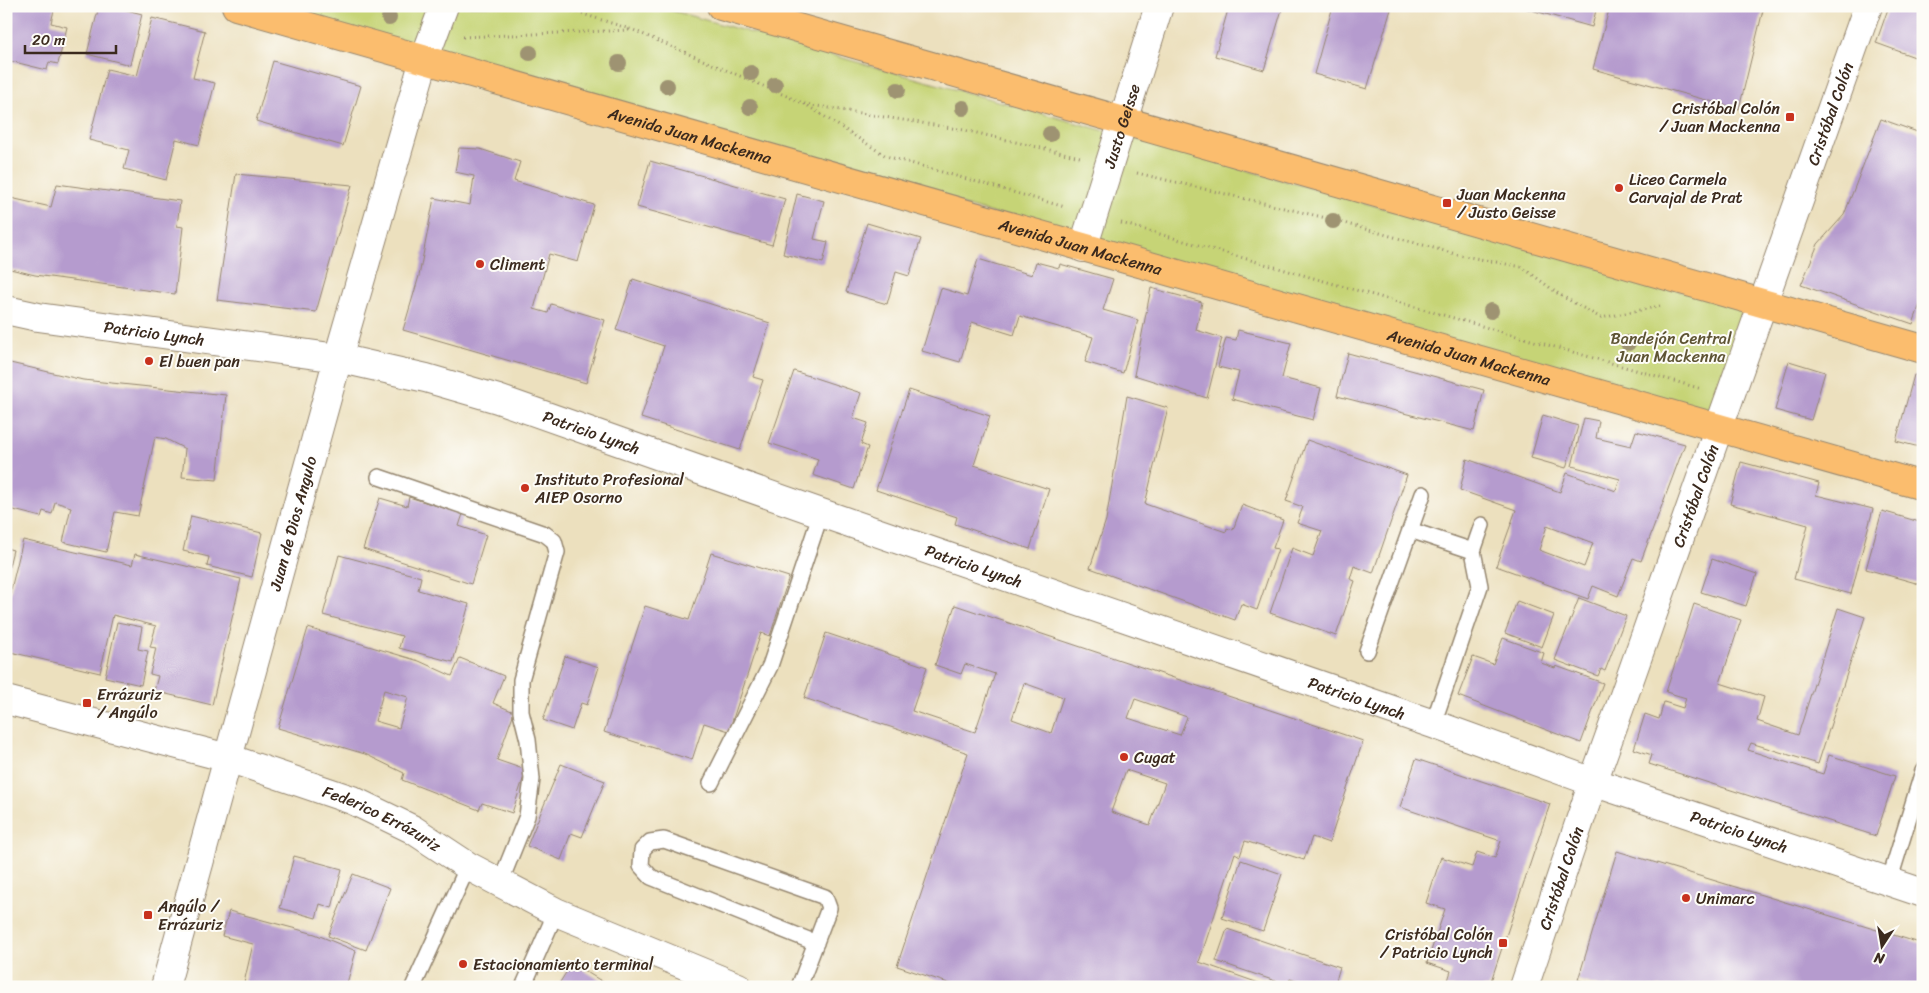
<svg xmlns="http://www.w3.org/2000/svg" width="1929" height="993" viewBox="0 0 1929 993" font-family="Sriracha,sans-serif">
	<rect width="100%" height="100%" fill="#fdfcf7"/>
	<filter id="ink" filterUnits="userSpaceOnUse"><feTurbulence type="fractalNoise" baseFrequency=".02" numOctaves="2"/><feDisplacementMap in="SourceGraphic" scale="10" xChannelSelector="R" yChannelSelector="G"/><feConvolveMatrix kernelMatrix="1 2 1 2 8 2 1 2 1" color-interpolation-filters="sRGB"/></filter>
	<filter id="wash" filterUnits="userSpaceOnUse"><feTurbulence type="fractalNoise" baseFrequency=".0096" numOctaves="4" result="noise"/><feDisplacementMap in="SourceGraphic" scale="20" xChannelSelector="R" yChannelSelector="G"/><feGaussianBlur stdDeviation="1.12" result="paint"/><feColorMatrix in="noise" values="0 0 0 0 0 0 0 0 0 0 0 0 0 0 0 0 0 1.4 0 .05"/><feComposite in="paint" operator="in"/></filter>
	<g filter="url(#wash)">
		<rect width="100%" height="100%" fill="#ece0be"/>
		<path fill="#c6d476" stroke="#807f4a" d="M 267,6 L 655,6 L 1750,310 L 1709,418 Z"/>
		<g id="blocks">
			<path fill="#b59bce" fill-rule="evenodd" d="M 6,6 L 55,6 L 51,23 L 67,27 L 58,64 L 49,62 L 47,70 L 6,60 Z
				M 99,6 L 111,6 L 142,14 L 130,65 L 87,54 Z
				M 1229,6 L 1283,6 L 1264,70 L 1215,56 Z
				M 1333,6 L 1392,6 L 1367,89 L 1314,74 Z
				M 1517,6 L 1597,6 L 1592,27 Z
				M 1610,6 L 1764,6 L 1739,109 L 1593,69 Z
				M 1889,6 L 1923,6 L 1923,60 L 1876,43 Z
				M 152,18 L 205,31 L 193,78 L 215,83 L 199,145 L 176,139 L 166,180 L 124,169 L 129,150 L 89,140 L 107,69 L 137,76 Z
				M 273,61 L 361,86 L 343,146 L 256,121 Z
				M 1881,119 L 1923,134 L 1923,296 L 1913,324 L 1801,285 L 1818,244 L 1844,215 Z
				M 459,148 L 480,149 L 520,162 L 514,181 L 594,205 L 578,262 L 549,254 L 534,309 L 548,313 L 551,304 L 605,320 L 586,383 L 403,330 L 419,276 L 434,198 L 470,205 L 474,176 L 455,172 Z
				M 650,161 L 785,199 L 772,245 L 637,207 Z
				M 236,174 L 352,185 L 316,312 L 217,300 Z
				M 57,184 L 180,201 L 177,226 L 183,227 L 175,294 L 35,275 L 6,268 L 6,197 L 51,207 Z
				M 797,194 L 824,201 L 814,239 L 828,242 L 823,263 L 783,254 Z
				M 867,223 L 921,239 L 909,276 L 896,272 L 887,304 L 846,292 Z
				M 978,259 L 1032,275 L 1036,262 L 1059,268 L 1060,264 L 1113,279 L 1103,310 L 1138,320 L 1123,373 L 1085,362 L 1093,337 L 1020,316 L 1014,335 L 972,322 L 960,362 L 922,351 L 941,288 L 967,296 Z
				M 633,279 L 770,323 L 753,377 L 763,380 L 740,450 L 641,418 L 664,346 L 616,330 Z
				M 1151,288 L 1202,302 L 1196,330 L 1222,338 L 1207,398 L 1134,375 Z
				M 1238,330 L 1291,343 L 1282,378 L 1321,388 L 1313,420 L 1232,399 L 1239,372 L 1218,367 L 1226,338 L 1236,340 Z
				M 1348,353 L 1484,390 L 1474,431 L 1337,396 Z
				M 1789,361 L 1825,372 L 1811,420 L 1775,410 Z
				M 6,362 L 83,380 L 226,395 L 217,480 L 182,477 L 185,449 L 166,439 L 155,437 L 138,516 L 115,512 L 106,552 L 63,542 L 71,507 L 55,502 L 52,514 L 43,511 L 41,517 L 6,508 Z
				M 794,371 L 861,393 L 853,418 L 868,423 L 861,444 L 868,447 L 854,489 L 813,475 L 818,459 L 769,443 Z
				M 1914,375 L 1923,377 L 1923,448 L 1896,441 Z
				M 909,390 L 990,416 L 974,465 L 1049,489 L 1030,549 L 955,524 L 957,517 L 876,490 Z
				M 1127,396 L 1168,408 L 1145,504 L 1226,532 L 1227,528 L 1233,530 L 1242,505 L 1283,520 L 1273,548 L 1278,549 L 1257,610 L 1241,604 L 1235,620 L 1090,568 L 1106,520 Z
				M 1543,415 L 1578,426 L 1566,468 L 1531,458 Z
				M 1584,418 L 1599,421 L 1596,438 L 1631,446 L 1636,431 L 1685,444 L 1641,561 L 1633,558 L 1618,596 L 1593,586 L 1588,599 L 1496,566 L 1516,510 L 1460,490 L 1467,459 L 1560,492 L 1567,473 L 1616,491 L 1620,479 L 1572,466 ZM 1547,526 L 1593,543 L 1584,567 L 1539,550 Z
				M 1307,440 L 1407,475 L 1373,573 L 1354,566 L 1350,579 L 1355,581 L 1336,636 L 1270,613 L 1292,548 L 1313,556 L 1322,531 L 1297,523 L 1303,507 L 1286,501 Z
				M 1741,462 L 1819,483 L 1816,495 L 1873,509 L 1851,594 L 1794,579 L 1808,525 L 1730,504 Z
				M 409,497 L 463,514 L 459,526 L 486,535 L 471,584 L 363,549 L 380,498 L 407,506 Z
				M 1882,511 L 1923,523 L 1923,585 L 1866,569 Z
				M 191,516 L 262,533 L 252,577 L 207,566 L 209,557 L 183,551 Z
				M 23,540 L 132,565 L 135,554 L 241,579 L 212,705 L 154,691 L 158,676 L 150,674 L 156,648 L 150,647 L 156,626 L 113,615 L 100,673 L 6,651 L 6,610 Z
				M 6,548 L 13,550 L 7,574 L 6,574 Z
				M 711,553 L 789,577 L 770,636 L 761,633 L 729,731 L 704,723 L 692,760 L 604,732 L 645,606 L 689,620 Z
				M 339,555 L 421,577 L 418,590 L 469,604 L 453,662 L 399,648 L 402,636 L 323,615 Z
				M 1712,559 L 1757,574 L 1746,606 L 1701,592 Z
				M 1579,598 L 1626,616 L 1605,671 L 1601,669 L 1598,676 L 1555,660 Z
				M 1517,601 L 1554,615 L 1542,647 L 1505,633 Z
				M 1694,604 L 1741,620 L 1720,683 L 1764,697 L 1757,721 L 1798,735 L 1838,608 L 1865,617 L 1818,764 L 1751,743 L 1748,750 L 1823,774 L 1829,755 L 1895,776 L 1876,836 L 1649,764 L 1652,755 L 1634,749 L 1645,714 L 1659,719 L 1664,702 L 1683,708 L 1686,698 L 1666,692 Z
				M 955,605 L 1363,741 L 1329,843 L 1312,837 L 1304,860 L 1245,841 L 1240,856 L 1235,853 L 1199,962 L 1270,987 L 960,987 L 897,966 L 968,753 L 804,698 L 826,633 L 927,667 L 912,711 L 975,732 L 995,674 L 965,664 L 961,674 L 935,665 ZM 1024,683 L 1063,697 L 1051,733 L 1012,719 ZM 1135,699 L 1187,717 L 1180,735 L 1128,718 ZM 1126,770 L 1165,783 L 1150,825 L 1111,812 Z
				M 117,622 L 142,627 L 138,649 L 148,651 L 141,685 L 105,677 Z
				M 308,628 L 419,661 L 452,676 L 460,658 L 504,676 L 493,703 L 514,712 L 497,760 L 526,770 L 512,813 L 482,803 L 479,810 L 402,780 L 404,773 L 365,754 L 278,728 ZM 384,690 L 408,697 L 399,728 L 375,721 Z
				M 1503,638 L 1544,653 L 1541,663 L 1555,668 L 1556,666 L 1603,683 L 1581,743 L 1458,696 L 1473,657 L 1493,664 Z
				M 565,656 L 599,667 L 587,705 L 581,703 L 572,730 L 543,720 Z
				M 1416,759 L 1550,804 L 1489,987 L 1446,987 L 1451,971 L 1427,963 L 1445,909 L 1426,903 L 1441,857 L 1472,867 L 1477,852 L 1495,858 L 1501,841 L 1400,807 Z
				M 561,764 L 605,781 L 582,837 L 571,833 L 561,860 L 527,846 Z
				M 1617,851 L 1923,944 L 1923,987 L 1602,987 L 1578,980 Z
				M 294,856 L 342,869 L 332,908 L 320,904 L 316,918 L 280,908 Z
				M 1241,860 L 1282,874 L 1263,931 L 1222,918 Z
				M 353,874 L 390,888 L 366,950 L 328,936 Z
				M 229,911 L 315,934 L 356,951 L 346,987 L 243,987 L 253,944 L 222,936 Z
				M 1227,929 L 1340,967 L 1334,987 L 1314,987 L 1290,979 L 1287,985 L 1216,961 Z
				M 572,963 L 611,987 L 557,987 Z"/>
		</g>
	</g>
	<g filter="url(#ink)">
		<use href="#blocks" fill-opacity="0" stroke="#94856e" stroke-width="1"/>
		<g fill="none" stroke-linecap="round" stroke-linejoin="round">
			<defs>
				<path id="service" d="M 379,477 L 545,534 L 554,541 L 557,552 L 521,680 L 521,712 L 528,740 L 532,779 L 527,816 L 500,883
					M 1410,530 L 1473,551
					M 1367,651 L 1423,494
					M 1433,724 L 1480,586 L 1473,551 L 1482,525
					M 711,783 L 770,666 L 821,513
					M 1889,882 L 1923,771
					M 413,987 L 468,866
					M 523,987 L 556,912
					M 799,987 L 829,908 L 825,897 L 664,840 L 650,842 L 642,850 L 641,866 L 651,877 L 816,943"/>
				<g id="minor">
					<path id="s1" d="M 1083,248 L 1159,6"/>
					<path id="s2" d="M 1593,782 C 1686,524 1776,265 1868,6"/>
				</g>
				<g id="tertiary">
					<path id="s3" d="M 6,310 L 38,317 L 338,358 L 426,378 L 498,399 L 821,513 L 1433,724 L 1593,782 L 1923,893"/>
					<path id="s4" d="M 6,700 L 228,758 L 352,800 L 412,829 L 468,866 L 556,912 L 738,987"/>
					<path id="s5" d="M 165,987 L 338,358 L 424,60 L 444,6"/>
					<path id="s6" d="M 1524,987 L 1593,782"/>
				</g>
				<g id="primary">
					<path id="s7" d="M 236,6 L 1923,486"/>
					<path d="M 721,6 L 1923,349"/>
				</g>
			</defs>
			<use href="#service" stroke="#94856e" stroke-width="18"/>
			<use href="#minor" stroke="#94856e" stroke-width="30"/>
			<use href="#tertiary" stroke="#94856e" stroke-width="30"/>
			<use href="#primary" stroke="#94856e" stroke-width="30"/>
			<path stroke="#94856e" stroke-width="3" stroke-dasharray="1 4" stroke-linecap="butt" d="M 558,6 L 633,30 L 805,104 L 964,130 L 1080,157
				M 463,37 L 630,30
				M 808,106 L 886,156 L 1065,207
				M 1137,173 L 1322,217 L 1459,255 L 1522,267 L 1560,295 L 1601,318 L 1660,306
				M 1121,223 L 1702,389"/>
			<use href="#service" stroke="#fff" stroke-width="15"/>
			<use href="#minor" stroke="#fff" stroke-width="28"/>
			<use href="#tertiary" stroke="#fff" stroke-width="28"/>
			<use href="#primary" stroke="#fbbd6e" stroke-width="28"/>
		</g>
		<g fill="#9e9372">
			<circle cx="389" cy="18" r="8"/>
			<circle cx="530" cy="53" r="8"/>
			<circle cx="619" cy="63" r="8"/>
			<circle cx="751" cy="73" r="8"/>
			<circle cx="775" cy="85" r="8"/>
			<circle cx="667" cy="86" r="8"/>
			<circle cx="898" cy="90" r="8"/>
			<circle cx="750" cy="107" r="8"/>
			<circle cx="963" cy="108" r="8"/>
			<circle cx="1050" cy="134" r="8"/>
			<circle cx="1333" cy="221" r="8"/>
			<circle cx="1491" cy="311" r="8"/>
			<circle cx="1628" cy="343" r="8"/>
		</g>
	</g>
	<g fill="#c8321e" stroke="#fdfcf7" stroke-width="2">
		<rect x="1785" y="112" width="10" height="10" rx="2.5"/>
		<circle cx="1619" cy="188" r="5"/>
		<rect x="1442" y="198" width="10" height="10" rx="2.5"/>
		<circle cx="480" cy="264" r="5"/>
		<circle cx="149" cy="361" r="5"/>
		<circle cx="525" cy="488" r="5"/>
		<rect x="82" y="698" width="10" height="10" rx="2.5"/>
		<circle cx="1124" cy="757" r="5"/>
		<circle cx="1686" cy="898" r="5"/>
		<rect x="143" y="910" width="10" height="10" rx="2.5"/>
		<rect x="1498" y="938" width="10" height="10" rx="2.5"/>
		<circle cx="463" cy="964" r="5"/>
	</g>
	<g text-anchor="middle" dominant-baseline="central" stroke-width="4" stroke-linejoin="round" paint-order="stroke">
		<g font-size="16" fill="#3b2a1e" stroke="#fdfcf7" text-anchor="start">
			<text x="1780" y="108" text-anchor="end">Cristóbal Colón<tspan x="1780" dy="18">/ Juan Mackenna</tspan></text>
			<text x="1629" y="179">Liceo Carmela<tspan x="1629" dy="18">Carvajal de Prat</tspan></text>
			<text x="1457" y="194">Juan Mackenna<tspan x="1457" dy="18">/ Justo Geisse</tspan></text>
			<text x="490" y="264">Climent</text>
			<text x="159" y="361">El buen pan</text>
			<text x="535" y="479">Instituto Profesional<tspan x="535" dy="18">AIEP Osorno</tspan></text>
			<text x="97" y="694">Errázuriz<tspan x="97" dy="18">/ Angúlo</tspan></text>
			<text x="1134" y="757">Cugat</text>
			<text x="1696" y="898">Unimarc</text>
			<text x="158" y="906">Angúlo /<tspan x="158" dy="18">Errázuriz</tspan></text>
			<text x="1493" y="934" text-anchor="end">Cristóbal Colón<tspan x="1493" dy="18">/ Patricio Lynch</tspan></text>
			<text x="473" y="964">Estacionamiento terminal</text>
		</g>
		<g font-size="16" fill="#3b2a1e" stroke="#fdfcf7">
			<text stroke="none"><textPath href="#s2" startOffset="709">Cristóbal Colón</textPath></text>
			<text stroke="none"><textPath href="#s1" startOffset="128">Justo Geisse</textPath></text>
			<text stroke="none"><textPath href="#s7" startOffset="472">Avenida Juan Mackenna</textPath></text>
			<text stroke="none"><textPath href="#s7" startOffset="878">Avenida Juan Mackenna</textPath></text>
			<text stroke="none"><textPath href="#s3" startOffset="150">Patricio Lynch</textPath></text>
			<text stroke="none"><textPath href="#s7" startOffset="1282">Avenida Juan Mackenna</textPath></text>
			<text stroke="none"><textPath href="#s3" startOffset="600">Patricio Lynch</textPath></text>
			<text stroke="none"><textPath href="#s2" startOffset="304">Cristóbal Colón</textPath></text>
			<text stroke="none"><textPath href="#s5" startOffset="481">Juan de Dios Angulo</textPath></text>
			<text stroke="none"><textPath href="#s3" startOffset="1005">Patricio Lynch</textPath></text>
			<text stroke="none"><textPath href="#s3" startOffset="1410">Patricio Lynch</textPath></text>
			<text stroke="none"><textPath href="#s4" startOffset="395">Federico Errázuriz</textPath></text>
			<text stroke="none"><textPath href="#s3" startOffset="1815">Patricio Lynch</textPath></text>
			<text stroke="none"><textPath href="#s6" startOffset="115">Cristóbal Colón</textPath></text>
		</g>
		<g font-size="16" fill="#5e5434" stroke="#fdfcf7">
			<text x="1671" y="338">Bandejón Central<tspan x="1671" dy="18">Juan Mackenna</tspan></text>
		</g>
	</g>
	<rect width="1929" height="993" fill="none" stroke="#fdfcf7" stroke-width="25"/>
	<g transform="translate(1882 946) rotate(192)" stroke="#fdfcf7" stroke-width="4" paint-order="stroke">
	<path d="M0-4L9 19L0 12L-9 19Z" fill="#3b2a1e"/>
	<text y="-8" font-size="14" font-weight="bold" text-anchor="middle" fill="#3b2a1e">N</text>
	</g>
	<path d="M25 45v8h91v-8" fill="none" stroke="#3b2a1e" stroke-width="2.5"/>
	<text x="32" y="45" font-size="15" fill="#3b2a1e" stroke="#fdfcf7" stroke-width="4" paint-order="stroke">20 m</text>
</svg>
